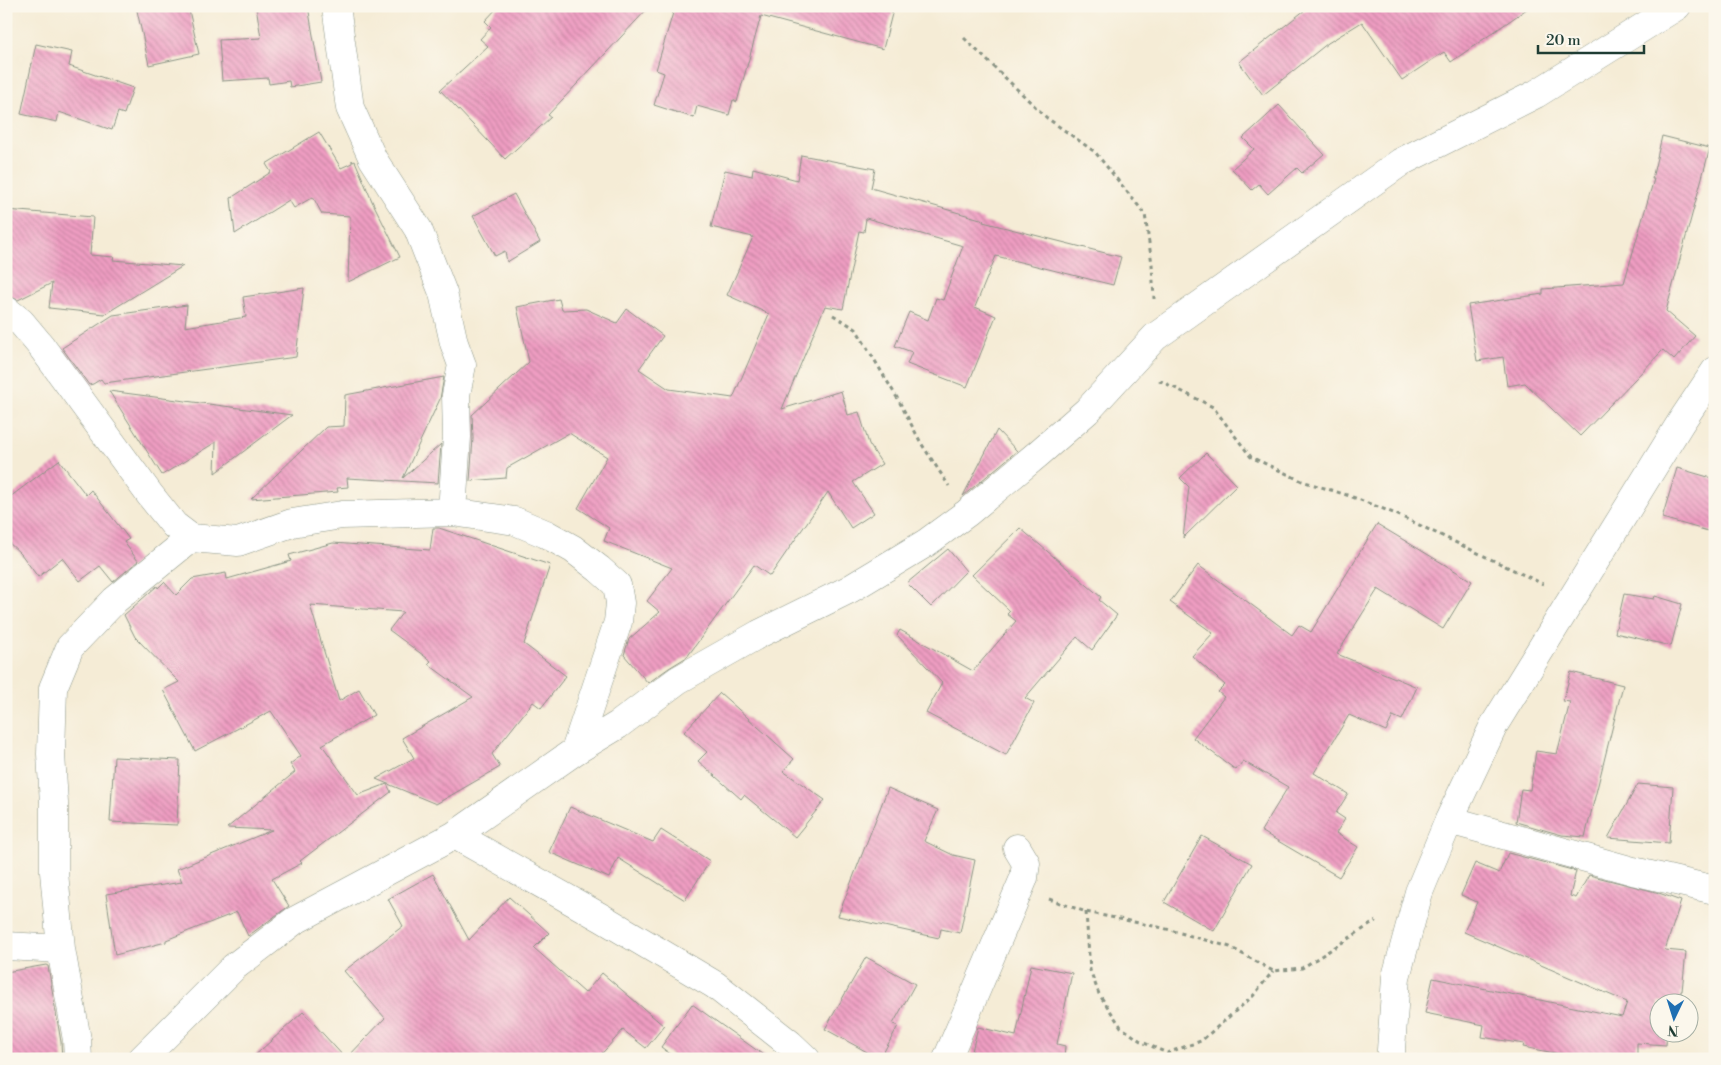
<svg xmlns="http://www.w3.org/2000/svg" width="1721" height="1065" viewBox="0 0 1721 1065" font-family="'Libre Bodoni',serif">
	<defs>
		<pattern id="building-back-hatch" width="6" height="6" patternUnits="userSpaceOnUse" patternTransform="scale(1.25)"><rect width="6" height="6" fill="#ef9dc2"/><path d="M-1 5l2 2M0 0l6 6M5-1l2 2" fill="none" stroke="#c1819e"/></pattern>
	</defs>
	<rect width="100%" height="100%" fill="#fbf7ec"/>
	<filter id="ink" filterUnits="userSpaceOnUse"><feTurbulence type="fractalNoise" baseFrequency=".02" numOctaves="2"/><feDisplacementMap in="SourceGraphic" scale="10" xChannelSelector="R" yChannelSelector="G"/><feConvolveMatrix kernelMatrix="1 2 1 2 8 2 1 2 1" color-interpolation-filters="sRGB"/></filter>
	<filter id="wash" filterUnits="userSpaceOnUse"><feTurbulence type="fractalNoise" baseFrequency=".0096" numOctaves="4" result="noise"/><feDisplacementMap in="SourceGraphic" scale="20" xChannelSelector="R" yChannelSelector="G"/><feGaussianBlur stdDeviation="1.12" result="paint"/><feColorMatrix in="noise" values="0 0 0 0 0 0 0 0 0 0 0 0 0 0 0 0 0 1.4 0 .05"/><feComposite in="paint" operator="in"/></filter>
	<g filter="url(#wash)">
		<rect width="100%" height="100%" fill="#f5ecd6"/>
		<g id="blocks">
			<path fill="url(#building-back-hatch)" d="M 136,6 L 188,6 L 199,54 L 149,65 Z
				M 256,6 L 308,6 L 321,82 L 290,87 L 289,81 L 269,84 L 268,78 L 222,81 L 219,40 L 261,38 Z
				M 499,6 L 650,6 L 548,115 L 551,117 L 505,159 L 440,90 L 488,46 L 480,39 L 491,27 L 485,21 Z
				M 675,6 L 894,6 L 883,49 L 761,16 L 737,102 L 733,100 L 729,115 L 697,106 L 694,118 L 654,105 L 664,73 L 656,70 Z
				M 1310,6 L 1531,6 L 1451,62 L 1444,52 L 1402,80 L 1362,22 L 1328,43 L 1263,95 L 1239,62 Z
				M 36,44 L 72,52 L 69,66 L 133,88 L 124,114 L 118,112 L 112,130 L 59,112 L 57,122 L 21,114 Z
				M 1279,105 L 1324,154 L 1302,173 L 1297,168 L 1268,194 L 1259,184 L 1252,190 L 1232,169 L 1254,149 L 1243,138 Z
				M 319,132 L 341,168 L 352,163 L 352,160 L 353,162 L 355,161 L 372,201 L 400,257 L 348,282 L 350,216 L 322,214 L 313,197 L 294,208 L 289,200 L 235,234 L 231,198 L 271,172 L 266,164 Z
				M 1662,136 L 1710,148 L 1666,311 L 1695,336 L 1674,360 L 1663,350 L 1580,436 L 1525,383 L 1507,386 L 1503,357 L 1477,361 L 1468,305 L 1543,294 L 1543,289 L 1624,283 L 1654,179 L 1652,179 Z
				M 801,155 L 875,169 L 871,188 L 984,220 L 983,222 L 1121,257 L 1113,285 L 996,256 L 975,307 L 996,316 L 967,387 L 907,364 L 912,352 L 895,346 L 909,312 L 928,320 L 936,298 L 943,300 L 963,246 L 866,218 L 864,232 L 859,231 L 843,309 L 825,306 L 782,409 L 841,391 L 848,415 L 859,412 L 869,444 L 882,464 L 853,482 L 874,513 L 851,528 L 828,492 L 770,576 L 754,565 L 687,657 L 669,668 L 648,683 L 624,655 L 629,639 L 660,612 L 647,601 L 672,568 L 604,541 L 609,528 L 578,508 L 607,457 L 569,433 L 507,468 L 506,478 L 470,481 L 473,438 L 472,415 L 529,362 L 517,307 L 559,299 L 562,310 L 586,309 L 617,323 L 627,309 L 663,336 L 639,369 L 669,389 L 733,398 L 769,314 L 727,295 L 753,237 L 711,227 L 725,170 L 752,176 L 753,168 L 797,180 Z
				M 514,194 L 540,242 L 507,262 L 505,251 L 495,256 L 473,216 Z
				M 6,210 L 93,217 L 90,255 L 114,257 L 113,260 L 183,266 L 105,314 L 49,308 L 52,283 L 18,300 L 6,295 Z
				M 304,288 L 296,357 L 104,383 L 101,379 L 93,384 L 89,385 L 62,348 L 113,315 L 187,305 L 185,327 L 246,317 L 243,297 Z
				M 444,377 L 440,399 L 403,478 L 441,444 L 438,483 L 347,478 L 348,487 L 337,488 L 338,492 L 251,499 L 326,427 L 344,426 L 345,395 Z
				M 109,391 L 239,408 L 292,415 L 215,473 L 216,442 L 162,475 Z
				M 997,430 L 1017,451 L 963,496 Z
				M 1206,453 L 1237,485 L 1183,538 L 1189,487 L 1180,478 Z
				M 59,460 L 86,495 L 91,490 L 129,539 L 124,542 L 138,561 L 113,582 L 100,566 L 80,581 L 62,558 L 38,577 L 21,554 L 6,540 L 6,500 Z
				M 1677,468 L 1715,479 L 1715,533 L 1662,518 Z
				M 1377,524 L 1472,581 L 1443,629 L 1378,589 L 1337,654 L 1417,687 L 1402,720 L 1393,716 L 1386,731 L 1349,715 L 1314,773 L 1348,794 L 1336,813 L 1345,819 L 1336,833 L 1358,847 L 1339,877 L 1261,831 L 1288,787 L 1243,761 L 1236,770 L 1193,738 L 1224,697 L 1218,692 L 1225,685 L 1192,656 L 1213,633 L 1170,602 L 1198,565 L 1292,635 L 1299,625 L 1311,632 Z
				M 433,528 L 439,528 L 550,565 L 524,644 L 566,676 L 541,708 L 533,702 L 492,754 L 500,767 L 436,804 L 376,779 L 414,758 L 402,738 L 473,697 L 428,664 L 431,661 L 389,630 L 403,612 L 310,605 L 339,701 L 359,689 L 374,715 L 322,745 L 358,795 L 387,784 L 391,792 L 300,861 L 302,863 L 272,879 L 289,906 L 248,936 L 237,912 L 166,940 L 166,942 L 115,955 L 106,894 L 182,882 L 177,869 L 272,830 L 227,828 L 295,772 L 290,764 L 301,756 L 271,711 L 195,751 L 163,690 L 179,682 L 135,637 L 124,615 L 157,586 L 158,588 L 164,582 L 176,595 L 192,579 L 226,573 L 227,579 L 291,561 L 289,555 L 333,543 L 430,550 Z
				M 1020,528 L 1101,597 L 1099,600 L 1117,615 L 1092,650 L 1077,637 L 1025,698 L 1034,703 L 1006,755 L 926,713 L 942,683 L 897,635 L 900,630 L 973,671 L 1016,621 L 1007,614 L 1010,611 L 972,575 Z
				M 948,549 L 966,571 L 931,607 L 907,583 Z
				M 1624,594 L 1654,599 L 1655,596 L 1682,604 L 1671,646 L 1615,633 Z
				M 1571,672 L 1623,685 L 1585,837 L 1562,835 L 1516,822 L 1521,789 L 1530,790 L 1536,751 L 1557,754 L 1570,702 L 1563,701 Z
				M 720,693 L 794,759 L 783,771 L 825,800 L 795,837 L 744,795 L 741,799 L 698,761 L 707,752 L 684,732 Z
				M 114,757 L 180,760 L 177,825 L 110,822 Z
				M 1638,784 L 1673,787 L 1669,843 L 1608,838 Z
				M 888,788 L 938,810 L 924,841 L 953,855 L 975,860 L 960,933 L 941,929 L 939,938 L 838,916 Z
				M 570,807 L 653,842 L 661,830 L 710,861 L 685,900 L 618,858 L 609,878 L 549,852 Z
				M 1202,836 L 1252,864 L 1214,931 L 1164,902 Z
				M 1508,853 L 1576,871 L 1570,896 L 1576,898 L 1589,875 L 1656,892 L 1681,901 L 1665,950 L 1686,952 L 1682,991 L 1681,991 L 1680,1002 L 1658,1002 L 1658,1032 L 1667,1032 L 1666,1045 L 1637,1043 L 1637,1059 L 1576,1059 L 1576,1057 L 1523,1047 L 1524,1044 L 1482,1037 L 1484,1025 L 1425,1013 L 1433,978 L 1622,1017 L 1627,1002 L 1464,932 L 1477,902 L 1461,895 L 1475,863 L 1499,873 Z
				M 433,874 L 469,940 L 509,897 L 549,933 L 534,948 L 585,993 L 602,973 L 664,1026 L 646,1048 L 623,1030 L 597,1059 L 251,1059 L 303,1012 L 346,1059 L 385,1018 L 344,971 L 403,926 L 388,899 Z
				M 866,957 L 915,984 L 893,1024 L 898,1026 L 880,1059 L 825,1029 Z
				M 46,965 L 48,966 L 61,1042 L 62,1059 L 6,1059 L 6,972 Z
				M 1031,965 L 1072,973 L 1057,1044 L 1065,1046 L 1064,1059 L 970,1059 L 978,1027 L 1016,1036 Z
				M 692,1004 L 769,1059 L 677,1059 L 661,1047 Z"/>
		</g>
	</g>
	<g filter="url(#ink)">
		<use href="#blocks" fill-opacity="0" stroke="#8a9485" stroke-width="1"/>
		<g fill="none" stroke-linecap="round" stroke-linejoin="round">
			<defs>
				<path id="minor" d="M 336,6 L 350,108 L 373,159 L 418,229 L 443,293 L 454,343 L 462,365 L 456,395 L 457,437 L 452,512
					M 6,310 L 21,322 L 41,346 L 150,495 L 174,525 L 191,538 L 238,542 L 292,523 L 342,515 L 452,512 L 515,521 L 546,534 L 573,549 L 599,569 L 617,585 L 620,603 L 618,622 L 575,751
					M 1449,820 L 1633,871 L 1715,890
					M 455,835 L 602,918 L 715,985 L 790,1044 L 806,1059
					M 6,946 L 61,949
					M 78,1059 L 77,1040 L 61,949 L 54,872 L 54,803 L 51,754 L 53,688 L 70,647 L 115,600 L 191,538
					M 142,1059 L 234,967 L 294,921 L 455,835 L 575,751 L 618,725 L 678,680 L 759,634 L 850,589 L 926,543 L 967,513 L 1039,453 L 1087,411 L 1155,337 L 1401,162 L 1536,94 L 1677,6
					M 947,1059 L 1024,878 L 1026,863 L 1017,848
					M 1392,1059 L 1391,1050 L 1396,977 L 1419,892 L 1449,820 L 1494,725 L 1681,422 L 1715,371"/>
			</defs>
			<use href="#minor" stroke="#8a9485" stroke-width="29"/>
			<path stroke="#8a9485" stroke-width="3" stroke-dasharray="4 4" stroke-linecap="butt" d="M 964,38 L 1047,118 L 1095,152 L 1145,214 L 1152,264 L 1154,299
				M 833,315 L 856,329 L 899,401 L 921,443 L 949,486
				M 1159,382 L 1161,381 L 1213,407 L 1251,457 L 1302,481 L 1350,496 L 1396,514 L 1543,584
				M 1049,899 L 1086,912 L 1163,928 L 1230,947 L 1273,971 L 1302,968 L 1376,921
				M 1086,912 L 1090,970 L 1099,994 L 1121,1027 L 1142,1042 L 1167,1053 L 1201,1041 L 1253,996 L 1273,971"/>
			<use href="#minor" stroke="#fff" stroke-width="28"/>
		</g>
	</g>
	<rect width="1721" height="1065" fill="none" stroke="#fbf7ec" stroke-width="25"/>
	<g transform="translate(1674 1018) rotate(184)"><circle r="24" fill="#fbf7ec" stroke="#a3ada2"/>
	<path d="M0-4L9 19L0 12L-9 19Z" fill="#1f6fb2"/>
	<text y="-8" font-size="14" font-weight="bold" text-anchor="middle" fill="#1f3d34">N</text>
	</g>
	<path d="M1538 45v8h106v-8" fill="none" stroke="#1f3d34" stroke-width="2.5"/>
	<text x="1546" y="45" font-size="15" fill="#1f3d34" stroke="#fbf7ec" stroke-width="4" paint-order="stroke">20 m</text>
</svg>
